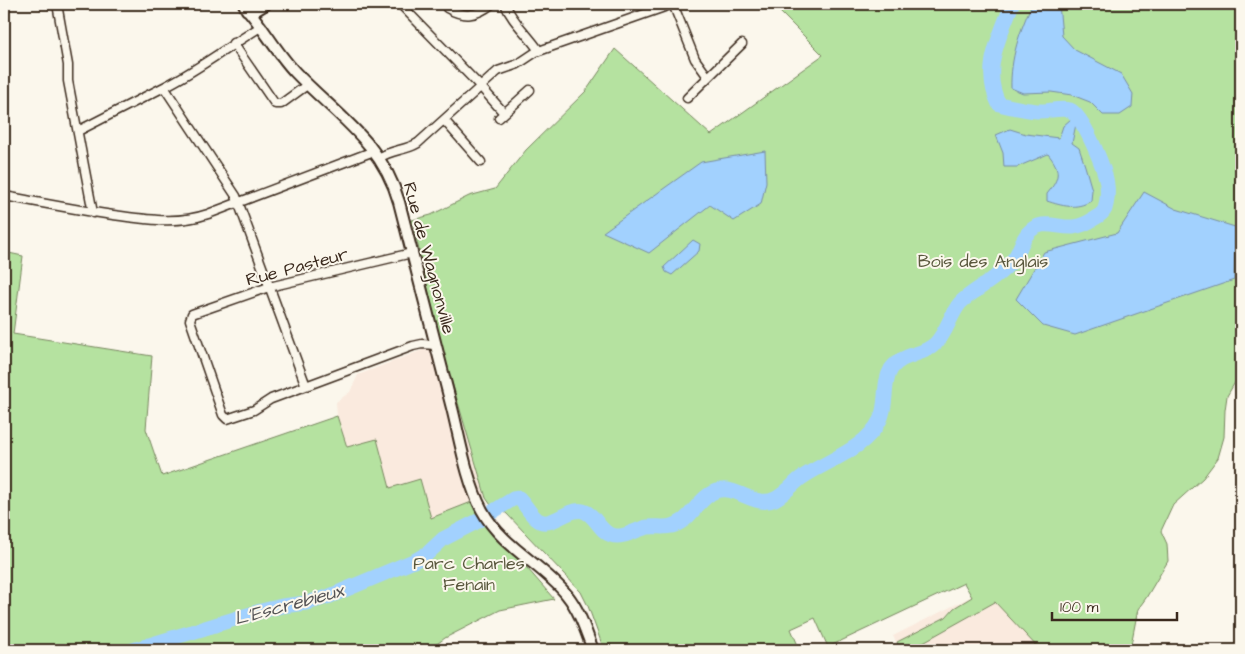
<svg xmlns="http://www.w3.org/2000/svg" width="1245" height="654" viewBox="0 0 1245 654" font-family="'Architects Daughter',sans-serif">
	<rect width="100%" height="100%" fill="#fbf7ec"/>
	<filter id="ink" filterUnits="userSpaceOnUse"><feTurbulence type="fractalNoise" baseFrequency=".02" numOctaves="2"/><feDisplacementMap in="SourceGraphic" scale="10" xChannelSelector="R" yChannelSelector="G"/><feConvolveMatrix kernelMatrix="1 2 1 2 8 2 1 2 1" color-interpolation-filters="sRGB"/></filter>
	<g filter="url(#ink)">
		<path fill="#faeade" d="M 441,345 L 485,497 L 431,518 L 390,489 L 347,447 L 337,416 L 336,402 L 350,392 L 358,375 L 422,350 Z
			M 994,585 L 1042,650 L 900,650 L 893,636 Z"/>
		<path fill="#b5e2a0" stroke="#78865f" d="M 772,4 L 1241,4 L 1241,375 L 1234,384 L 1227,396 L 1225,410 L 1224,437 L 1218,458 L 1203,478 L 1173,505 L 1161,531 L 1167,544 L 1168,561 L 1146,598 L 1138,609 L 1131,645 L 1121,650 L 1040,650 L 995,602 L 909,650 L 894,650 L 899,647 L 897,642 L 946,617 L 954,608 L 972,597 L 964,583 L 828,647 L 815,618 L 791,629 L 800,650 L 604,650 L 588,606 L 581,592 L 507,514 L 497,506 L 493,508 L 486,498 L 441,345 L 412,220 L 431,215 L 469,196 L 495,189 L 526,150 L 586,91 L 615,49 L 711,135 L 823,55 Z
			M 4,252 L 23,256 L 13,334 L 152,356 L 146,429 L 162,476 L 337,416 L 347,447 L 377,439 L 390,488 L 420,479 L 431,518 L 474,501 L 479,513 L 554,599 L 500,610 L 445,638 L 430,649 L 426,650 L 4,650 Z"/>
		<path fill="#a2d1fe" stroke="#798ea4" d="M 1032,4 L 1059,4 L 1062,36 L 1075,50 L 1121,74 L 1133,94 L 1132,107 L 1120,115 L 1103,115 L 1090,102 L 1072,95 L 1051,92 L 1023,93 L 1011,88 C 1010,59 1020,30 1032,4 Z
			M 1071,119 L 1076,124 L 1072,143 L 1079,148 L 1085,166 L 1092,190 L 1091,201 C 1076,210 1062,206 1047,201 L 1047,194 C 1060,178 1061,170 1048,154 L 1017,167 L 1004,167 L 1003,153 L 996,135 L 1010,129 L 1026,134 L 1059,138 L 1063,126 Z
			M 765,151 L 766,182 L 761,204 L 734,221 L 710,205 L 649,253 L 603,232 L 701,162 Z
			M 1144,192 L 1176,209 L 1235,227 L 1234,280 L 1075,335 L 1043,326 L 1016,299 L 1044,252 L 1117,233 Z
			M 693,240 L 700,244 L 699,251 L 672,275 L 666,272 L 664,267 Z"/>
		<g fill="none" stroke-linecap="round" stroke-linejoin="round">
			<path stroke="#a2d1fe" stroke-width="15" d="M 133,650 L 261,611 L 282,606 L 307,603 L 330,596 L 416,560 L 428,553 L 443,539 L 476,522 L 513,499 L 519,498 C 526,505 530,515 538,520 C 551,529 568,507 583,511 C 595,514 599,531 611,535 C 624,539 636,529 648,527 C 656,526 664,528 672,526 C 676,525 681,522 684,520 C 695,511 702,496 716,491 C 736,484 755,509 775,499 C 785,494 792,485 801,478 C 827,460 865,450 880,420 C 888,404 882,384 891,369 C 902,353 924,356 936,343 C 947,332 950,315 960,303 C 970,293 984,286 995,277 C 1001,272 1007,267 1012,261 C 1020,253 1020,242 1028,233 C 1042,218 1056,228 1073,227 C 1081,226 1088,223 1095,218 C 1099,216 1103,213 1105,209 C 1107,203 1108,192 1107,185 C 1106,171 1083,115 1070,110 C 1060,107 1047,112 1037,111 C 1024,110 1012,107 999,104 C 981,69 1000,37 1012,4"/>
			<defs>
				<path id="minor" d="M 57,4 L 68,65 L 68,81 L 93,213
					M 505,4 C 512,22 528,34 539,51
					M 673,4 L 695,59 L 708,77
					M 403,7 L 481,87 L 504,113
					M 447,8 C 464,18 477,16 492,4
					M 262,26 C 229,46 198,70 164,87 L 236,196 L 306,386
					M 233,43 L 275,104 L 281,104 L 307,85
					M 687,98 L 742,44
					M 499,118 L 530,90
					M 444,120 L 481,162
					M 78,131 L 164,87
					M 379,158 C 392,149 405,151 418,143 L 498,71 L 518,64 L 536,52 L 673,4
					M 4,196 C 43,203 81,211 121,216 C 151,220 179,224 208,214 L 374,151
					M 412,253 L 269,287 L 192,314 L 190,320 L 223,415 L 227,419 L 254,410 L 271,399 L 413,346 L 422,344 L 435,345"/>
				<path id="tertiary" d="M 244,4 L 247,10 L 253,12 L 266,4
					M 248,10 C 265,30 277,53 295,72 C 335,114 382,142 399,202 C 417,271 434,340 452,408 C 460,440 467,482 482,510 C 502,547 542,564 567,595 C 580,611 586,632 593,650"/>
			</defs>
			<use href="#minor" stroke="#3b2a1e" stroke-width="11"/>
			<use href="#tertiary" stroke="#3b2a1e" stroke-width="14"/>
			<use href="#minor" stroke="#fbf7ec" stroke-width="8"/>
			<use href="#tertiary" stroke="#fbf7ec" stroke-width="10"/>
		</g>
	</g>
	<g text-anchor="middle" dominant-baseline="central" stroke-width="4" stroke-linejoin="round" paint-order="stroke">
		<g font-size="18" fill="#3b2a1e" stroke="#fbf7ec">
			<text transform="translate(429 258) rotate(75)">Rue de Wagnonville</text>
			<text transform="translate(297 267) rotate(-15)">Rue Pasteur</text>
		</g>
		<g font-size="18" fill="#5a583e" stroke="#fbf7ec">
			<text x="983" y="261">Bois des Anglais</text>
			<text x="469" y="563">Parc Charles<tspan x="469" dy="21">Fenain</tspan></text>
		</g>
		<g font-size="19" font-style="italic" fill="#555456" stroke="#fbf7ec">
			<text transform="translate(289 605) rotate(-15)">L'Escrebieux</text>
		</g>
	</g>
	<rect width="1245" height="654" fill="none" stroke="#fbf7ec" stroke-width="20"/>
	<rect x="10" y="10" width="1225" height="634" fill="none" stroke="#3b2a1e" stroke-width="2" filter="url(#ink)"/>
	<path d="M1052 612v8h125v-8" fill="none" stroke="#3b2a1e" stroke-width="2.5"/>
	<text x="1060" y="612" font-size="15" fill="#3b2a1e" stroke="#fbf7ec" stroke-width="4" paint-order="stroke">100 m</text>
</svg>
